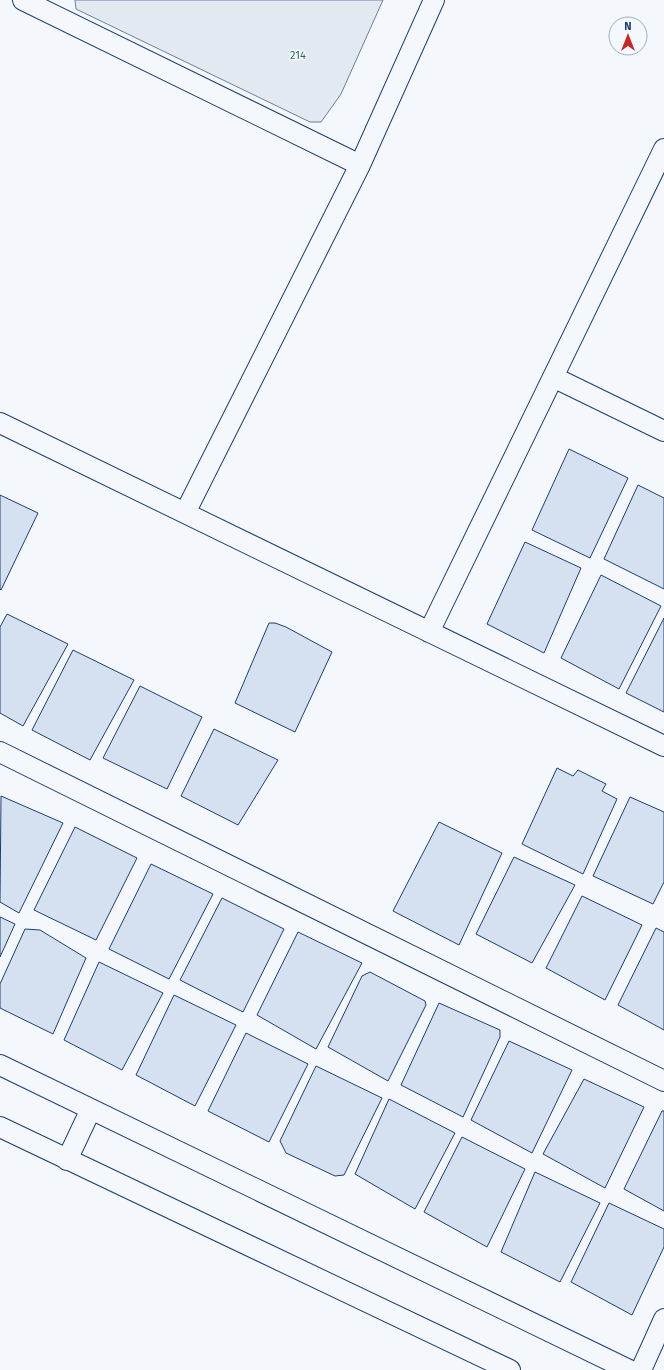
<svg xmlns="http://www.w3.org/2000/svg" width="664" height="1370" viewBox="0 0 664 1370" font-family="'Fira Sans',sans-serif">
	<rect width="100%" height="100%" fill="#f4f7fb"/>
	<path fill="#e3e9f0" stroke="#687fa3" d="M 75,0 L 383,0 L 341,94 L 321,122 L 310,122 L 76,9 Z"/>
	<path fill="#d5e0f0" stroke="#1d3f73" d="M 569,449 L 628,478 L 590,558 L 532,530 Z
		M 638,485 L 664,498 L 664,589 L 604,559 Z
		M 0,495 L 38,513 L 1,590 L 0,589 Z
		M 525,542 L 581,568 L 544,653 L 487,624 Z
		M 601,575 L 661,606 L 619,689 L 561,658 Z
		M 7,614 L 68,644 L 23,726 L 0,713 L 0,627 Z
		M 664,618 L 664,712 L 626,693 Z
		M 269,623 L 275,623 L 286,627 L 332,652 L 295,732 L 235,703 Z
		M 73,650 L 134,680 L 90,760 L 32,730 Z
		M 140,686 L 202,717 L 167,789 L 103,758 Z
		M 214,729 L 278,760 L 238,825 L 181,796 Z
		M 557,768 L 573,776 L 578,770 L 606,784 L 602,791 L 617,799 L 583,874 L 522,844 Z
		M 1,796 L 63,823 L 19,913 L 0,902 Z
		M 630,797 L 664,812 L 664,882 L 653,904 L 593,876 Z
		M 439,822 L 502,853 L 459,945 L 393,911 Z
		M 75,827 L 137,858 L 96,940 L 34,910 Z
		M 514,857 L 575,885 L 532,963 L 476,934 Z
		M 151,864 L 213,894 L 169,979 L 109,949 Z
		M 582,896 L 642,925 L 605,1000 L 546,968 Z
		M 222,898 L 284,929 L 243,1012 L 180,980 Z
		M 0,917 L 15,924 L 0,957 Z
		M 656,928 L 664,932 L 664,1030 L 618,1005 Z
		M 25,929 L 40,930 L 86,958 L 53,1034 L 0,1008 L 0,984 Z
		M 298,932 L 362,963 L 316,1049 L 257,1015 Z
		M 99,962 L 163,993 L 122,1070 L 64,1040 Z
		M 370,972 L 425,1001 L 426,1005 L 388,1081 L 328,1047 L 362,976 Z
		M 174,995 L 236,1025 L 195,1106 L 136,1075 Z
		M 439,1003 L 500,1030 L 500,1037 L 463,1117 L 401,1085 Z
		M 246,1033 L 308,1064 L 269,1142 L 208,1111 Z
		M 509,1041 L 572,1070 L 532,1153 L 471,1120 Z
		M 316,1066 L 382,1098 L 344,1175 L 335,1176 L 286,1153 L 280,1141 Z
		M 584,1079 L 644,1107 L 605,1188 L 543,1154 Z
		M 389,1099 L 455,1133 L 415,1209 L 355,1174 Z
		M 662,1111 L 664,1111 L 664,1211 L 624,1189 Z
		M 462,1137 L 525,1169 L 487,1247 L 424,1212 Z
		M 535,1172 L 600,1203 L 560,1282 L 501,1252 Z
		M 609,1203 L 664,1229 L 664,1247 L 632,1315 L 571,1282 Z"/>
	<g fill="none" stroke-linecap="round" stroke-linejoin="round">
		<defs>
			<path id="minor" d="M 23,0 L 360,165
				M 553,377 L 664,431
				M 0,423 L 664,746
				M 185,513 L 360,165 L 434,0
				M 429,632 L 664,149
				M 0,752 L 664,1081
				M 0,1065 L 629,1370
				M 0,1127 L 510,1370
				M 67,1160 L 91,1109
				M 641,1370 L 664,1319"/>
		</defs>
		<use href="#minor" stroke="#1d3f73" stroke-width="22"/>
		<use href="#minor" stroke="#f4f7fb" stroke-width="20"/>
	</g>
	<g text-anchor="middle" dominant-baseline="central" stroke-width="3" stroke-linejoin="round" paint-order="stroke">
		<g font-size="11" fill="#2c6c60" stroke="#f4f7fb">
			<text x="298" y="55">214</text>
		</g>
	</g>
	<g transform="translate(628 36)"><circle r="19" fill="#f4f7fb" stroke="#9eadc5"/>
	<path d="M0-3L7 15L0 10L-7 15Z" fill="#c62828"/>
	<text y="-6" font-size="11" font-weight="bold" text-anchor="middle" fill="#1d3f73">N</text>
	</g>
</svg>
